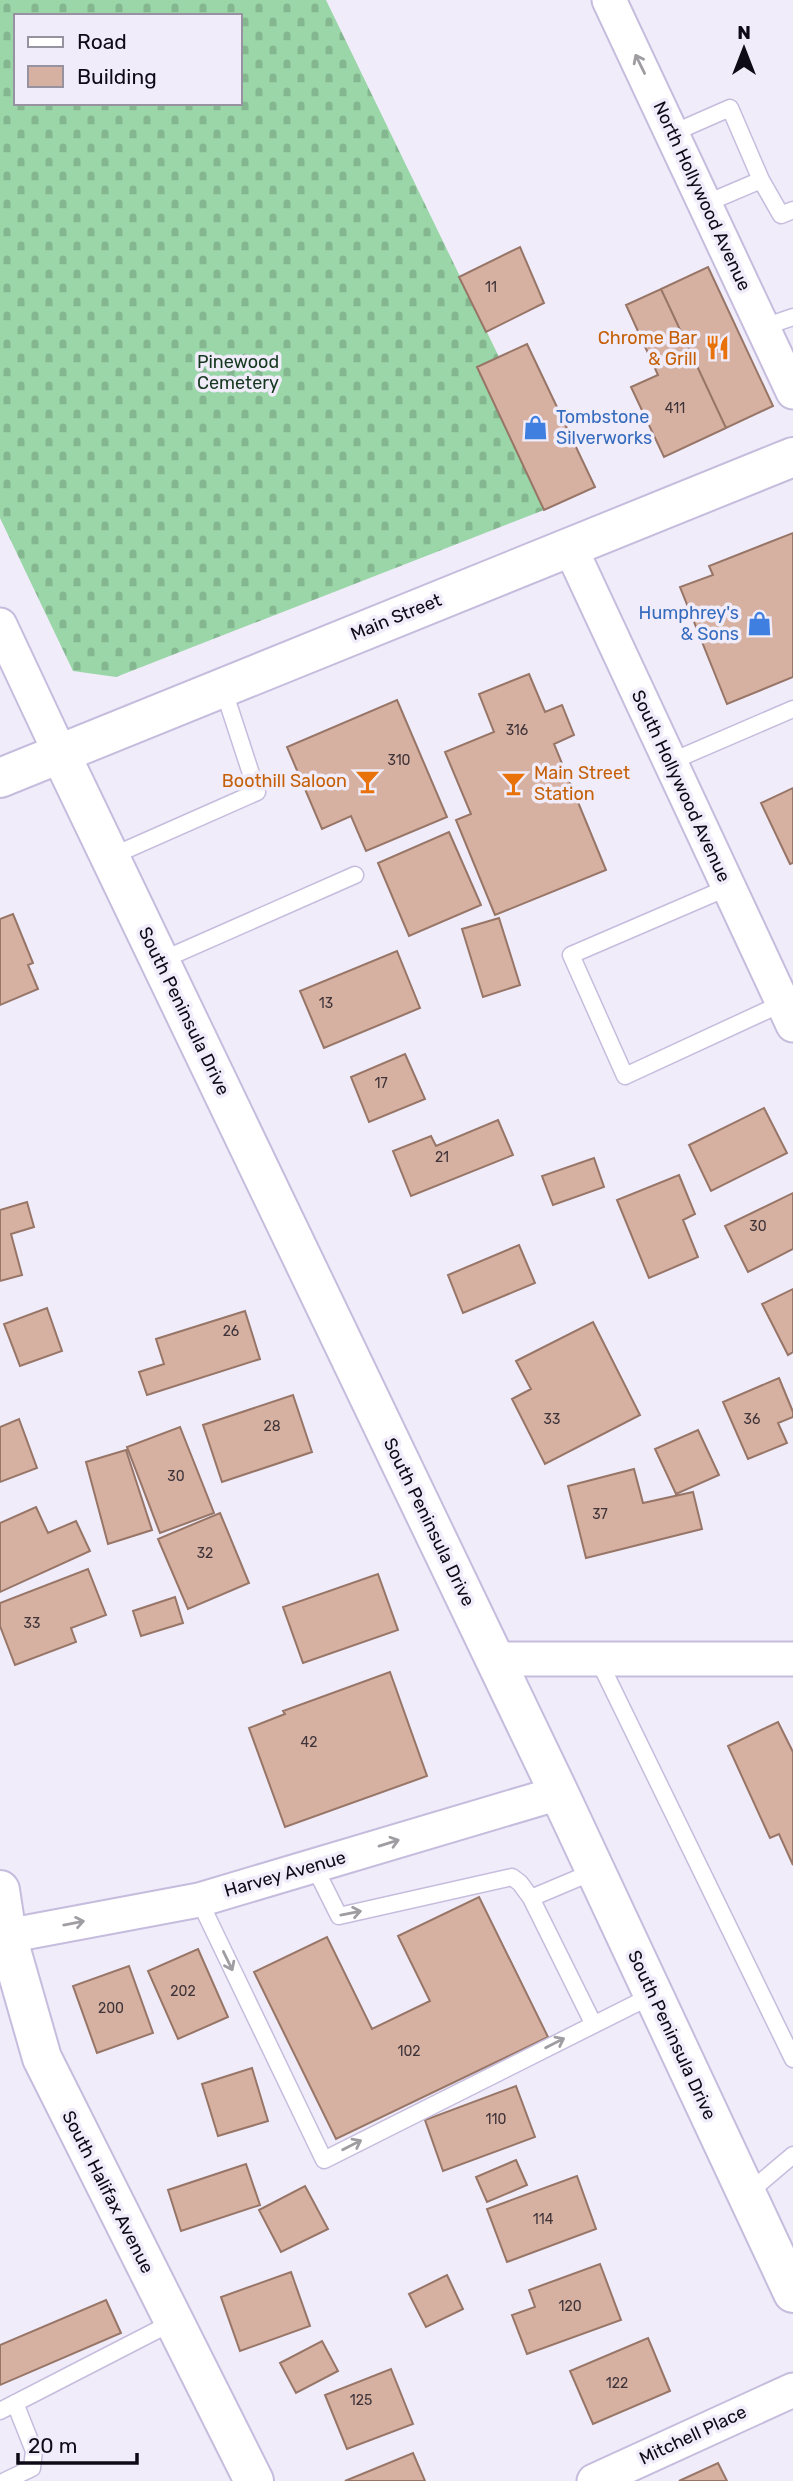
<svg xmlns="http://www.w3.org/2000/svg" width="793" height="2481" viewBox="0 0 793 2481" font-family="Rubik,sans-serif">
	<defs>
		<pattern id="cemetery-stones" width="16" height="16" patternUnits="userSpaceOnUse" patternTransform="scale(1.75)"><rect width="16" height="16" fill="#9ad6a7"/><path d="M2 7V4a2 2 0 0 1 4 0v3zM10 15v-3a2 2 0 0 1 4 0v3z" fill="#84b68f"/></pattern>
	</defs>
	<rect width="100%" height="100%" fill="#f0ecfa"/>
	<path fill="url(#cemetery-stones)" fill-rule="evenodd" d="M 0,0 L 326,0 L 499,357 L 477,368 L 544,510 L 116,677 L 73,671 L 0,518 ZM 16,16 L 240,16 L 240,103 L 16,103 Z"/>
	<path fill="#d6b1a2" stroke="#977567" stroke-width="2" d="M 520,247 L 544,303 L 486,332 L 459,277 Z
		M 708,267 L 773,406 L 726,428 L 661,289 Z
		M 661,289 L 726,428 L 664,457 L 631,387 L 658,375 L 626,305 Z
		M 527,344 L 595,487 L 544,510 L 477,367 Z
		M 793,533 L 793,677 L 727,704 L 680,587 L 713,575 L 709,566 Z
		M 529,674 L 545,712 L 562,705 L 574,735 L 554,744 L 606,870 L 495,915 L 456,820 L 471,814 L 445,752 L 494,732 L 479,694 Z
		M 397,700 L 447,817 L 366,851 L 351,816 L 322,829 L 287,747 Z
		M 793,788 L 793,863 L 790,864 L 761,803 Z
		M 449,832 L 481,905 L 409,936 L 378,863 Z
		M 13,914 L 33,963 L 28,965 L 38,989 L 0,1005 L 0,919 Z
		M 499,918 L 520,985 L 483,997 L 462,929 Z
		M 397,951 L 420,1008 L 324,1048 L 300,991 Z
		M 405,1054 L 425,1099 L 369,1122 L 351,1077 Z
		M 764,1108 L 787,1153 L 711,1191 L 689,1145 Z
		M 498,1120 L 513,1155 L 411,1196 L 393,1151 L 431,1136 L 436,1146 Z
		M 594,1158 L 604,1187 L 553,1205 L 542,1176 Z
		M 679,1175 L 695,1214 L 683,1220 L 698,1257 L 649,1278 L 617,1200 Z
		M 793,1193 L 793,1249 L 748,1272 L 725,1226 Z
		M 27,1202 L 34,1227 L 11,1234 L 22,1275 L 0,1281 L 0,1210 Z
		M 519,1245 L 535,1283 L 463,1313 L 448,1275 Z
		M 793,1289 L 793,1352 L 788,1355 L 762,1304 Z
		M 47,1308 L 62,1351 L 20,1366 L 4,1324 Z
		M 245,1311 L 260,1359 L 147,1395 L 139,1372 L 164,1364 L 156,1339 Z
		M 593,1322 L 640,1415 L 545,1464 L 512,1399 L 531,1389 L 516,1361 Z
		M 779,1378 L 793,1412 L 793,1417 L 778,1423 L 787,1443 L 748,1459 L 723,1402 Z
		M 293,1395 L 312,1452 L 222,1482 L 203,1425 Z
		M 19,1419 L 37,1468 L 0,1482 L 0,1427 Z
		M 180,1427 L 214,1513 L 160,1533 L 127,1447 Z
		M 698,1430 L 719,1475 L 676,1494 L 655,1449 Z
		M 126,1450 L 152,1530 L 108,1544 L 86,1462 Z
		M 634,1469 L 643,1503 L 693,1492 L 702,1529 L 586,1558 L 568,1486 Z
		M 36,1507 L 48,1533 L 76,1521 L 90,1551 L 0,1592 L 0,1523 Z
		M 220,1513 L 249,1583 L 188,1609 L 158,1539 Z
		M 88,1569 L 106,1615 L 71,1628 L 76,1642 L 15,1665 L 0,1626 L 0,1603 Z
		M 378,1574 L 398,1630 L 303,1663 L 283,1607 Z
		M 175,1597 L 183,1623 L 141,1636 L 133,1611 Z
		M 390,1672 L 427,1776 L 285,1827 L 249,1728 L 285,1714 L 283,1711 Z
		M 778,1722 L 793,1752 L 793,1865 L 779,1834 L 770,1838 L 728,1746 Z
		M 479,1897 L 548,2037 L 336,2139 L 254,1972 L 327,1937 L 372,2029 L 430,2001 L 398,1936 Z
		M 198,1949 L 228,2017 L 178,2039 L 148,1971 Z
		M 129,1966 L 153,2033 L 97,2053 L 73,1986 Z
		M 252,2068 L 268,2121 L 218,2136 L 202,2084 Z
		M 516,2086 L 535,2137 L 443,2171 L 425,2120 Z
		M 516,2160 L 527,2185 L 487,2202 L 476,2177 Z
		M 246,2164 L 260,2205 L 181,2231 L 168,2190 Z
		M 577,2176 L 596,2229 L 507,2262 L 487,2209 Z
		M 305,2186 L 328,2229 L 281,2252 L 259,2210 Z
		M 600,2264 L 621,2320 L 527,2354 L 512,2315 L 535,2307 L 529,2290 Z
		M 291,2272 L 310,2326 L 240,2351 L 221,2297 Z
		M 447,2275 L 463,2309 L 426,2327 L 409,2294 Z
		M 106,2300 L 121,2333 L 0,2385 L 0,2345 Z
		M 648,2338 L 670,2391 L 593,2424 L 570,2371 Z
		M 322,2341 L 338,2371 L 296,2393 L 280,2363 Z
		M 391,2369 L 413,2424 L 347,2449 L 325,2395 Z
		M 413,2453 L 425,2481 L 345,2481 Z
		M 718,2463 L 727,2481 L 679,2481 Z"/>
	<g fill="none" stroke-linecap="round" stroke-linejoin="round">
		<defs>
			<path id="service" d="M 673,133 L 730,108 L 761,180
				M 707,203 L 761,180 L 781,215 L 793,210
				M 764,327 L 793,317
				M 670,762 L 793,709
				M 110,857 L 257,792 L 223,688
				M 729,887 L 571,955 L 625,1076 L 783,1003
				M 160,961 L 355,875
				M 598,1659 L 793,2059
				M 314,1866 L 339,1916 L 512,1877 L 520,1883 L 531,1898 L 593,2023
				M 531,1898 L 595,1871
				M 199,1900 L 324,2160 L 653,1995
				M 747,2194 L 793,2155
				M 0,2411 L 173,2322
				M 5,2481 L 32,2468 L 34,2451 L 15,2403"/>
			<path id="minor" d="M 609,0 L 793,392
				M 570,547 L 793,1025
				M 0,625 L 60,753
				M 494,1659 L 793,1659
				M 7,1936 L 199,1900 L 559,1793
				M 594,2481 L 793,2390"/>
			<path id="tertiary" d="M 60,753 L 559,1793 L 793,2293
				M 0,1890 L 7,1936 L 42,2058 L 254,2481"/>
			<path id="secondary" d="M 0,778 L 793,457"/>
		</defs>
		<use href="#service" stroke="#c6bcdd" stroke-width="19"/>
		<use href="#minor" stroke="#c6bcdd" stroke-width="37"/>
		<use href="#tertiary" stroke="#c6bcdd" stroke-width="42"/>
		<use href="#secondary" stroke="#c6bcdd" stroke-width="42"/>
		<use href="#service" stroke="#fff" stroke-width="16"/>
		<use href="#minor" stroke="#fff" stroke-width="33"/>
		<use href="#tertiary" stroke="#fff" stroke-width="38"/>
		<use href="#secondary" stroke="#fff" stroke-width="38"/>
	</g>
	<defs><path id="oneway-shaft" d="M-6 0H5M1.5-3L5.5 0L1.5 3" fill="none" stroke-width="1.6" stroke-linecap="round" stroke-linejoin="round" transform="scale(1.75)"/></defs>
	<g stroke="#9f9da2">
		<use href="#oneway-shaft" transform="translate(640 64) rotate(-116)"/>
		<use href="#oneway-shaft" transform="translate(389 1843) rotate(-17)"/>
		<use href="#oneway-shaft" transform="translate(351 1913) rotate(-11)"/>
		<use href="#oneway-shaft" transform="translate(74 1923) rotate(-11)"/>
		<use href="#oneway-shaft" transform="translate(228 1961) rotate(64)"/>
		<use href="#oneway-shaft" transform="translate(555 2043) rotate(-27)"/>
		<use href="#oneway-shaft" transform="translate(352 2145) rotate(-27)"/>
	</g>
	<defs>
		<symbol id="restaurant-bare" viewBox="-9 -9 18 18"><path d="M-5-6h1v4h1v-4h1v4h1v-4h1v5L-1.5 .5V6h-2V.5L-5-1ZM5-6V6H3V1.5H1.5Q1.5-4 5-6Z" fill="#e8710a" stroke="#f0ecfa" stroke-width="2.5" paint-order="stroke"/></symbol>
		<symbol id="shop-bare" viewBox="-9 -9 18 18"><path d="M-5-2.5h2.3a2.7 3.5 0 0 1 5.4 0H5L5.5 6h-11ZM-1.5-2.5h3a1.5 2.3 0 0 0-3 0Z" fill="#3f7fe0" stroke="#f0ecfa" stroke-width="2.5" paint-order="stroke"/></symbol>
		<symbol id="bar-bare" viewBox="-9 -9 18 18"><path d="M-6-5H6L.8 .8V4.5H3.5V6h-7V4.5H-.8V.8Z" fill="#e8710a" stroke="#f0ecfa" stroke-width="2.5" paint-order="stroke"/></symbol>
	</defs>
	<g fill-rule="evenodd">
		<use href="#restaurant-bare" x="700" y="330" width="35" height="35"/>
		<use href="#shop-bare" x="518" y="410" width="35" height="35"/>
		<use href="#shop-bare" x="742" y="606" width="35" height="35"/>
		<use href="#bar-bare" x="350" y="764" width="35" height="35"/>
		<use href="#bar-bare" x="496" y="766" width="35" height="35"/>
	</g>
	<g text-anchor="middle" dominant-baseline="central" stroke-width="7" stroke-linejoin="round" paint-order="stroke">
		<g font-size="14" fill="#403439">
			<text x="491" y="287">11</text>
			<text x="675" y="408">411</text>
			<text x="517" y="730">316</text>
			<text x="399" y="760">310</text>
			<text x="326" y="1003">13</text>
			<text x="381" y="1083">17</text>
			<text x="442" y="1157">21</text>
			<text x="758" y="1226">30</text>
			<text x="231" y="1331">26</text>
			<text x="552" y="1419">33</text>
			<text x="752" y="1419">36</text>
			<text x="272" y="1426">28</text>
			<text x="176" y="1476">30</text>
			<text x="600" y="1514">37</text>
			<text x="205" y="1553">32</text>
			<text x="32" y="1623">33</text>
			<text x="309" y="1742">42</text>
			<text x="183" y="1991">202</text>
			<text x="111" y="2008">200</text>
			<text x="409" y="2051">102</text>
			<text x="496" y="2119">110</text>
			<text x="543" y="2219">114</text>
			<text x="570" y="2306">120</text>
			<text x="617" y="2383">122</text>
			<text x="361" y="2400">125</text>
		</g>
		<g font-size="18" fill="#0e0b16" stroke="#f0ecfa">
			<text transform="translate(702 196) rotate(65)">North Hollywood Avenue</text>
			<text transform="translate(396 617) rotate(-22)">Main Street</text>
			<text transform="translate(681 786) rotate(65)">South Hollywood Avenue</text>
			<text transform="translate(184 1011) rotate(64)">South Peninsula Drive</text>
			<text transform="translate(429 1522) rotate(64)">South Peninsula Drive</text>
			<text transform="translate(285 1874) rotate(-16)">Harvey Avenue</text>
			<text transform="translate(672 2035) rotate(65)">South Peninsula Drive</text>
			<text transform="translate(108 2192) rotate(63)">South Halifax Avenue</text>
			<text transform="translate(693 2435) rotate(-25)">Mitchell Place</text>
		</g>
		<g font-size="18" fill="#c56008" stroke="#f0ecfa" text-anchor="end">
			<text x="697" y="338">Chrome Bar<tspan x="697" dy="21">&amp; Grill</tspan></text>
			<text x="534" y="773" text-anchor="start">Main Street<tspan x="534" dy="21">Station</tspan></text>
			<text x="347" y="781">Boothill Saloon</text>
		</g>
		<g font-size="18" fill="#15381f" stroke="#f0ecfa">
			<text x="238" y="362">Pinewood<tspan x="238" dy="21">Cemetery</tspan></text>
		</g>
		<g font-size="18" fill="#366cbe" stroke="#f0ecfa" text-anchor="start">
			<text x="556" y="417">Tombstone<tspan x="556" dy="21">Silverworks</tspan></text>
			<text x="739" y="613" text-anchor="end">Humphrey's<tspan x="739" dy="21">&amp; Sons</tspan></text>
		</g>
	</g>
	<rect x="14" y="14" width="228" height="91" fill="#f0ecfa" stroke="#96929f" stroke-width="2"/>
	<rect x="28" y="37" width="35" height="10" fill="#ffffff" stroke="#96929f" stroke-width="2"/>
	<text x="77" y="49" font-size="21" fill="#0e0b16">Road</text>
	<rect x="28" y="66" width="35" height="21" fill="#d6b1a2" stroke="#96929f" stroke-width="2"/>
	<text x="77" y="84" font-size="21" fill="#0e0b16">Building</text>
	<g transform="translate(744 49)" stroke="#f0ecfa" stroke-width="5" paint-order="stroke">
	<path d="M0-5L12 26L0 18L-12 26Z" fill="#0e0b16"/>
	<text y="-10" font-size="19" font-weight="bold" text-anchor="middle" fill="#0e0b16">N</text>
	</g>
	<path d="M18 2453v10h119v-10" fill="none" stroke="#0e0b16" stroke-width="3.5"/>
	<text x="28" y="2453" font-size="21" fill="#0e0b16" stroke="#f0ecfa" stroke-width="5" paint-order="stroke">20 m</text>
</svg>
